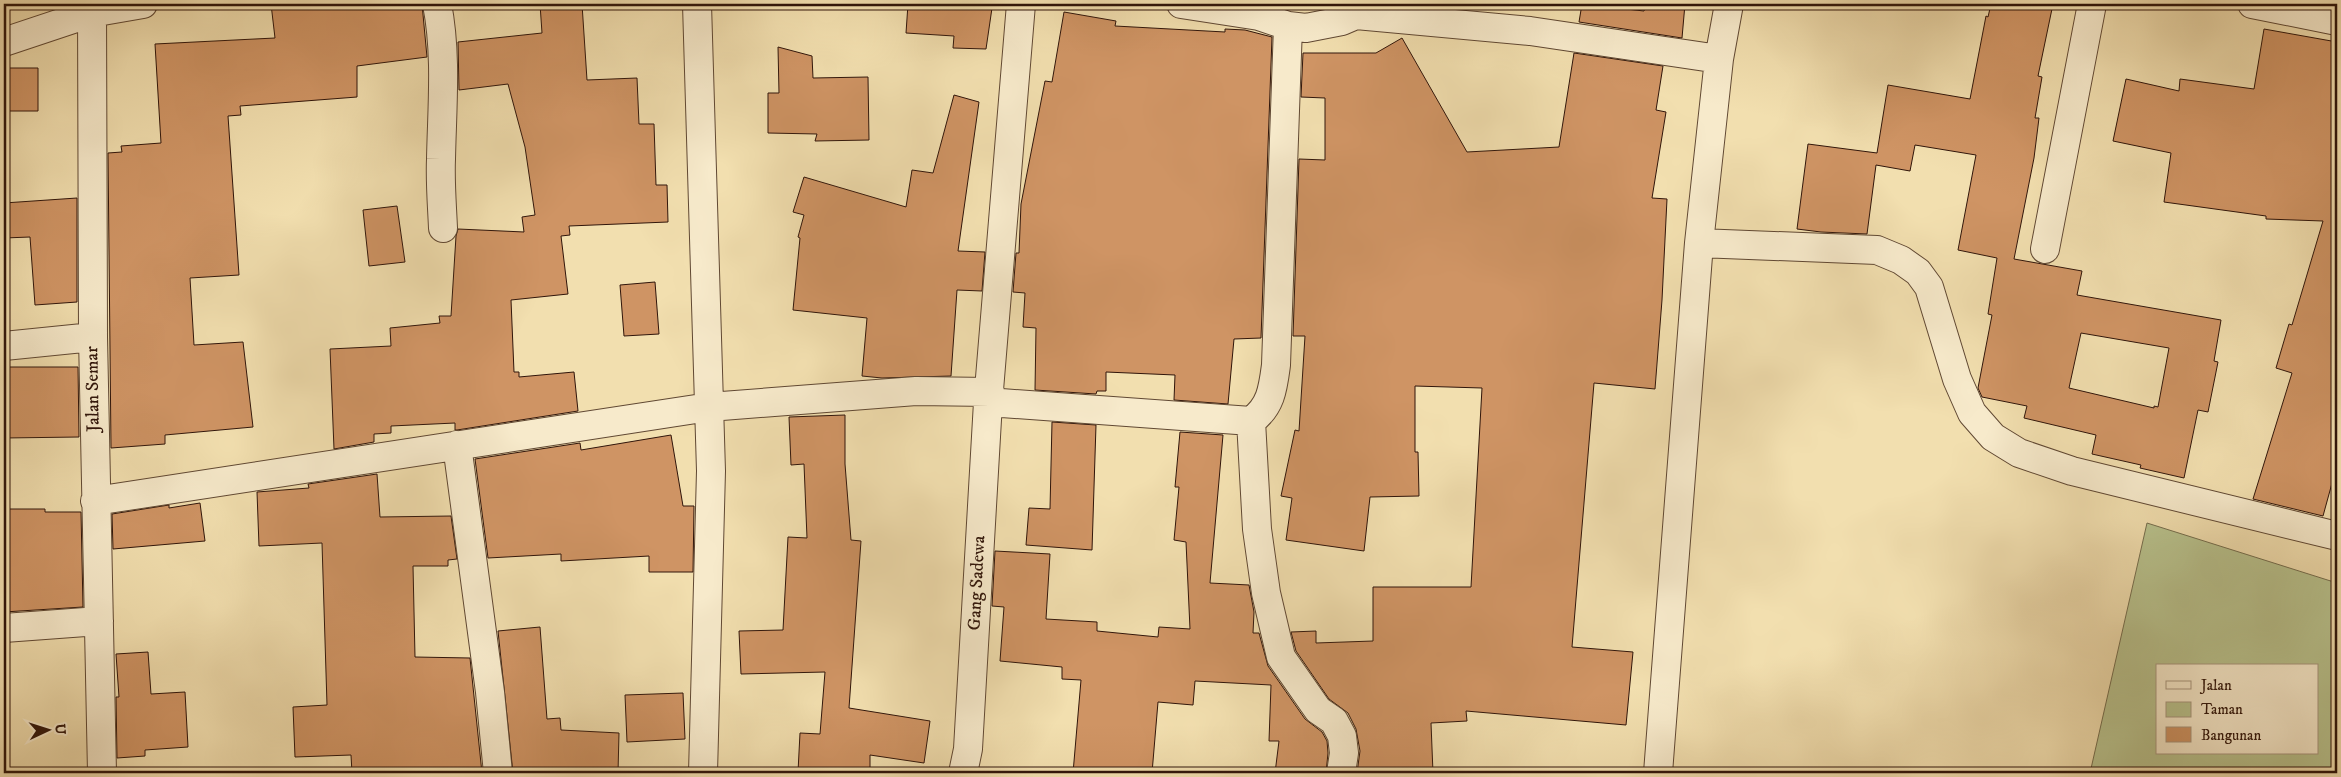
<svg xmlns="http://www.w3.org/2000/svg" width="2341" height="777" viewBox="0 0 2341 777" font-family="'IM FELL DW Pica',serif">
	<rect width="100%" height="100%" fill="#f2dfaf"/>
	<filter id="stains"><feTurbulence type="fractalNoise" baseFrequency=".004" numOctaves="4"/><feColorMatrix values="0 0 0 0 .2 0 0 0 0 .09 0 0 0 0 .02 0 0 0 .5 -.17"/></filter>
	<radialGradient id="worn" r=".72"><stop offset=".6" stop-color="#630" stop-opacity="0"/><stop offset="1" stop-color="#630" stop-opacity=".3"/></radialGradient>
	<path fill="#b8c28d" stroke="#746c4c" fill-rule="evenodd" d="M 2147,523 L 2337,583 L 2337,773 L 2090,773 ZM 2157,666 L 2317,666 L 2317,753 L 2157,753 Z"/>
	<path fill="#cf9464" stroke="#30150a" fill-rule="evenodd" d="M 271,4 L 422,4 L 427,57 L 357,66 L 357,97 L 240,106 L 241,115 L 228,116 L 239,275 L 190,278 L 194,345 L 243,342 L 253,427 L 165,435 L 165,444 L 111,448 L 108,153 L 122,152 L 121,146 L 161,143 L 155,44 L 275,38 Z
		M 540,4 L 582,4 L 587,80 L 637,78 L 639,124 L 654,124 L 656,185 L 667,185 L 668,222 L 569,226 L 570,235 L 561,236 L 568,294 L 511,300 L 514,372 L 519,372 L 519,377 L 574,372 L 578,411 L 457,430 L 455,430 L 455,423 L 391,426 L 391,433 L 374,434 L 374,442 L 334,449 L 330,349 L 391,346 L 390,328 L 440,323 L 439,316 L 451,316 L 456,236 L 458,229 L 524,232 L 522,217 L 535,215 L 525,147 L 508,84 L 459,90 L 458,42 L 542,33 Z
		M 908,4 L 936,4 L 936,7 L 992,8 L 986,49 L 953,48 L 954,36 L 906,33 Z
		M 1582,4 L 1644,11 L 1646,4 L 1685,4 L 1682,38 L 1579,22 Z
		M 1991,4 L 2053,4 L 2038,76 L 2042,77 L 2035,118 L 2039,118 L 2034,158 L 2014,259 L 2082,271 L 2077,295 L 2221,320 L 2214,361 L 2218,362 L 2208,412 L 2198,410 L 2184,478 L 2140,468 L 2141,465 L 2092,454 L 2096,435 L 2024,418 L 2027,406 L 1982,397 L 1978,388 L 1992,315 L 1988,314 L 1997,258 L 1958,250 L 1976,155 L 1915,145 L 1910,171 L 1876,165 L 1867,234 L 1821,232 L 1797,229 L 1808,144 L 1877,153 L 1888,85 L 1970,99 L 1986,16 L 1988,17 ZM 2081,333 L 2169,348 L 2158,407 L 2154,406 L 2154,408 L 2069,388 Z
		M 1064,12 L 1116,21 L 1115,26 L 1225,32 L 1225,29 L 1245,30 L 1272,37 L 1261,338 L 1234,339 L 1228,404 L 1174,400 L 1175,375 L 1106,372 L 1106,391 L 1097,391 L 1096,394 L 1035,390 L 1036,328 L 1023,327 L 1025,293 L 1013,292 L 1016,253 L 1019,253 L 1021,204 L 1045,81 L 1052,82 Z
		M 2264,29 L 2337,42 L 2337,465 L 2323,516 L 2253,499 L 2292,373 L 2276,368 L 2289,324 L 2292,325 L 2323,221 L 2266,219 L 2266,216 L 2164,202 L 2171,153 L 2113,141 L 2126,79 L 2179,91 L 2180,79 L 2254,89 Z
		M 1402,38 L 1467,152 L 1559,147 L 1574,53 L 1663,66 L 1656,110 L 1666,112 L 1652,198 L 1667,199 L 1662,300 L 1655,389 L 1594,383 L 1572,647 L 1633,652 L 1626,725 L 1466,711 L 1467,721 L 1431,723 L 1433,773 L 1357,773 L 1360,751 L 1356,729 L 1348,713 L 1329,699 L 1296,651 L 1291,632 L 1316,631 L 1316,643 L 1373,641 L 1373,587 L 1471,587 L 1482,388 L 1415,386 L 1415,452 L 1418,452 L 1419,496 L 1370,497 L 1364,551 L 1286,540 L 1292,498 L 1281,496 L 1295,430 L 1299,431 L 1305,336 L 1293,336 L 1299,159 L 1325,160 L 1325,98 L 1301,97 L 1303,53 L 1376,53 Z
		M 778,47 L 812,56 L 813,78 L 868,77 L 869,140 L 815,141 L 817,134 L 768,133 L 768,93 L 779,93 Z
		M 4,68 L 38,68 L 38,111 L 4,111 Z
		M 954,95 L 979,102 L 958,251 L 985,252 L 982,291 L 957,290 L 951,376 L 882,378 L 862,376 L 867,318 L 793,310 L 800,238 L 798,237 L 804,215 L 793,212 L 804,177 L 906,207 L 912,170 L 933,173 Z
		M 77,198 L 77,302 L 35,305 L 30,237 L 4,238 L 4,203 Z
		M 397,206 L 405,262 L 369,266 L 363,210 Z
		M 655,282 L 659,334 L 624,336 L 620,285 Z
		M 4,367 L 78,367 L 79,437 L 4,438 Z
		M 845,415 L 845,464 L 851,540 L 861,541 L 849,708 L 930,721 L 924,763 L 870,755 L 870,773 L 798,772 L 800,733 L 820,734 L 825,672 L 741,674 L 739,631 L 783,630 L 788,537 L 807,538 L 804,464 L 791,465 L 789,417 Z
		M 1052,422 L 1096,425 L 1092,550 L 1026,545 L 1029,508 L 1050,509 Z
		M 1180,432 L 1223,435 L 1210,583 L 1249,585 L 1254,612 L 1253,633 L 1259,633 L 1268,666 L 1305,719 L 1322,732 L 1327,741 L 1328,753 L 1326,773 L 1275,773 L 1279,741 L 1269,741 L 1271,685 L 1195,681 L 1193,705 L 1158,702 L 1152,773 L 1073,773 L 1081,680 L 1062,679 L 1062,667 L 1000,661 L 1004,607 L 992,606 L 995,551 L 1050,554 L 1046,619 L 1097,622 L 1097,631 L 1158,637 L 1159,627 L 1190,629 L 1186,542 L 1174,540 L 1179,487 L 1175,487 Z
		M 671,435 L 683,506 L 694,506 L 693,572 L 649,572 L 649,556 L 561,561 L 561,554 L 488,558 L 475,459 L 580,443 L 581,450 Z
		M 377,474 L 380,517 L 451,516 L 457,559 L 448,560 L 448,566 L 413,566 L 415,657 L 470,658 L 482,773 L 352,773 L 351,755 L 295,757 L 293,707 L 327,705 L 322,543 L 259,546 L 257,492 L 309,488 L 308,484 Z
		M 200,503 L 205,541 L 113,549 L 112,514 L 169,505 L 169,508 Z
		M 4,509 L 45,509 L 45,512 L 81,512 L 83,607 L 4,612 Z
		M 540,627 L 547,719 L 560,718 L 561,730 L 619,733 L 618,773 L 513,773 L 498,631 Z
		M 148,652 L 151,694 L 185,692 L 188,747 L 145,750 L 145,756 L 117,758 L 116,697 L 119,697 L 116,654 Z
		M 683,693 L 685,739 L 627,742 L 625,695 Z"/>
	<g fill="none" stroke-linecap="round" stroke-linejoin="round">
		<defs>
			<path id="minor" d="M 92,4 L 93,337 L 102,773
				M 437,4 C 447,54 442,108 441,159 C 440,182 442,205 443,228
				M 697,4 L 711,471 L 703,773
				M 1181,4 L 1259,16 L 1288,26 L 1306,28 L 1342,21 L 1356,15 L 1530,31 L 1719,59
				M 2252,4 L 2337,21
				M 4,42 L 91,13 L 143,4
				M 1699,243 L 1877,250 L 1901,260 L 1918,272 L 1929,287 L 1957,379 L 1972,413 L 1993,437 L 2019,453 L 2072,471 L 2337,536
				M 2045,249 L 2092,4
				M 4,346 L 93,337
				M 988,402 L 1251,421 C 1271,407 1273,388 1276,365 L 1288,26
				M 1251,421 L 1257,529 L 1266,593 L 1281,657 L 1318,710 L 1334,721 L 1342,736 L 1344,753 L 1341,773
				M 457,445 L 490,692 L 498,773
				M 95,501 L 709,407 L 916,391 L 990,392
				M 4,628 L 99,621
				M 963,773 L 968,749 L 988,402 L 1021,4
				M 1658,773 L 1699,243 L 1719,59 L 1729,4"/>
		</defs>
		<use href="#minor" stroke="#604833" stroke-width="30"/>
		<use href="#minor" stroke="#f7eacb" stroke-width="28"/>
	</g>
	<g text-anchor="middle" dominant-baseline="central" stroke-width="4.5" stroke-linejoin="round" paint-order="stroke">
		<g font-size="18" fill="#30150a" stroke="#f7eacb">
			<text transform="translate(93 389) rotate(-91)">Jalan Semar</text>
			<text transform="translate(977 583) rotate(-87)">Gang Sadewa</text>
		</g>
	</g>
	<rect width="2341" height="777" fill="none" stroke="#f2dfaf" stroke-width="20"/>
	<rect x="5" y="5" width="2331" height="767" fill="none" stroke="#30150a" stroke-width="2.5"/>
	<rect x="10" y="10" width="2321" height="757" fill="none" stroke="#30150a"/>
	<rect x="2156" y="664" width="162" height="90" fill="#f7eacb" stroke="#a7957e"/>
	<rect x="2166" y="681" width="25" height="8" fill="#f7eacb" stroke="#a7957e"/>
	<text x="2201" y="690" font-size="15" fill="#30150a">Jalan</text>
	<rect x="2166" y="702" width="25" height="15" fill="#b8c28d" stroke="#a7957e"/>
	<text x="2201" y="714" font-size="15" fill="#30150a">Taman</text>
	<rect x="2166" y="727" width="25" height="15" fill="#cf9464" stroke="#a7957e"/>
	<text x="2201" y="740" font-size="15" fill="#30150a">Bangunan</text>
	<g transform="translate(48 730) rotate(86)" stroke="#f7eacb" stroke-width="4" paint-order="stroke">
	<path d="M0-4L9 19L0 12L-9 19Z" fill="#30150a"/>
	<text y="-8" font-size="14" font-weight="bold" text-anchor="middle" fill="#30150a">U</text>
	</g>
	<rect width="100%" height="100%" filter="url(#stains)"/>
	<rect width="100%" height="100%" fill="url(#worn)"/>
</svg>
